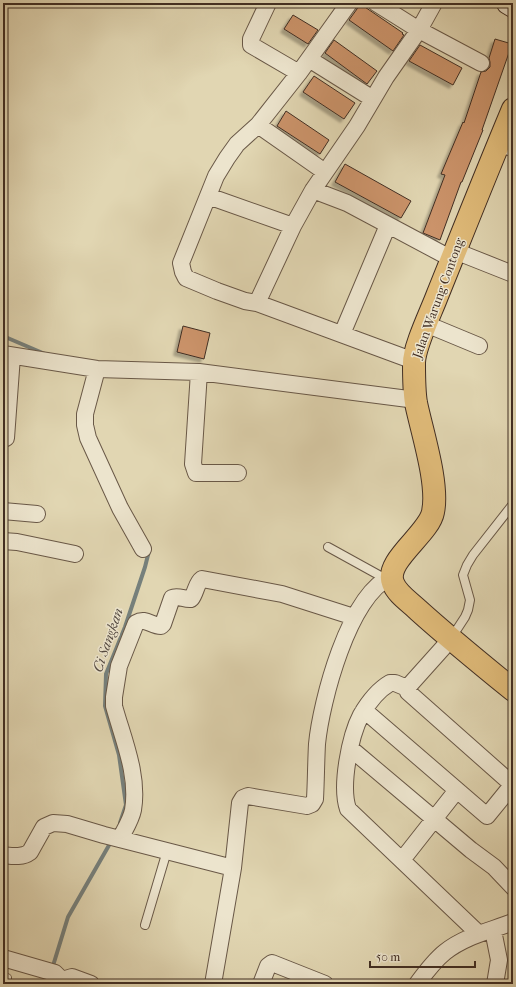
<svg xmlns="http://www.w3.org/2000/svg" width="516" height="987" viewBox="0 0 516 987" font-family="'IM FELL French Canon',serif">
	<defs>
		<filter id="shadow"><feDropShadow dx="-3.5" dy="3.5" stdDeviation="1" flood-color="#0004"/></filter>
	</defs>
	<rect width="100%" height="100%" fill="#e1d6b2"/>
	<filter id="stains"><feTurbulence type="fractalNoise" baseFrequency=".005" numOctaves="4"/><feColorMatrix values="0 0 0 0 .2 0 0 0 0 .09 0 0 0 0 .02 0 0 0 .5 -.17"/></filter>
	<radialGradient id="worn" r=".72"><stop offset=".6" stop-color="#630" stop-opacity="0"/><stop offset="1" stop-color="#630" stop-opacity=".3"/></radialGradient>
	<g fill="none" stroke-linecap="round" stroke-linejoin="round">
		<path stroke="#76807c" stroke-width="4" d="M 3,336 L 45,354
			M 120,823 L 126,805 L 119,755 L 105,706 L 106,674 L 125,627 L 145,567 L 149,551
			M 52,969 L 68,917 L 112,840
			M 50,984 L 51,976"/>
	</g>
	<path fill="#cb936a" stroke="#412e23" filter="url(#shadow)" d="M 359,3 L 403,33 L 402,34 L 404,35 L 393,51 L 349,20 L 357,9 Z
		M 293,15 L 318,30 L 308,44 L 284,29 Z
		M 495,39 L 512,44 L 482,130 L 483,130 L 462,182 L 461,182 L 440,240 L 423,233 L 445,175 L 441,174 L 463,122 L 464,123 L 481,72 L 486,71 L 490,67 L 490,62 L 489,58 Z
		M 334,40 L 377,71 L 367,84 L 325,53 Z
		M 420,45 L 462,68 L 453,85 L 409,61 Z
		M 314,76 L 355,103 L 344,119 L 303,92 Z
		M 286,111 L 329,140 L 320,154 L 277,126 Z
		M 345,164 L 411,201 L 401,218 L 335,182 Z
		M 183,326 L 210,333 L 204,359 L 177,352 Z"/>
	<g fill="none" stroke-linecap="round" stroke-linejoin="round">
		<defs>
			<path id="service" d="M 328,547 L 386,579
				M 452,637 L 465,617 L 468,610 L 470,600 L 463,575 L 467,565 L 473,555 L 513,504
				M 145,925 L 167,851
				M 3,977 L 7,978"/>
			<path id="minor" d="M 268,3 L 251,39 L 251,45 L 299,73
				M 376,3 L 419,30 L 481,63
				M 309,59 L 373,99
				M 499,144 L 513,148
				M 325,172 L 258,125 L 299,73 L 349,3
				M 313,190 L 347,203 L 452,259
				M 208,196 L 293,226
				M 455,251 L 513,274
				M 257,303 L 245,301 L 217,291 L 186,278 L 183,272 L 181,263 L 216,176 L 227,158 L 237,144 L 258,125
				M 426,324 L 479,346
				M 342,334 L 388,225
				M 3,354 L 97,369 L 199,372 L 416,400
				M 414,361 L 257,303 L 293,226 L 313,190 L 357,126 L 386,77 L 419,30 L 434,3
				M 97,369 L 85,414 L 85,425 L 88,438 L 120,508 L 143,549
				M 199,372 L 193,464 L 196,473 L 238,473
				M 6,438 L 12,356
				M 3,511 L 37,514
				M 3,541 L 17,542 L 75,554
				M 407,688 L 450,640
				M 364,710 L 487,816 L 513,784
				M 350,748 L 471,850 L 494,867 L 513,887
				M 120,839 C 125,829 131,820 133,810 C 139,775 123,739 114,706 L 114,697 L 119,666 L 136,623 C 146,617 151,626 161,626 L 163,624 L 172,598 C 178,595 185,600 191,599 C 196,593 196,583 202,579 L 282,594 L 354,617
				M 3,855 C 12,856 22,858 30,852 L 44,827 L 53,823 L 67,824 L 104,835 L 233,868
				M 402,860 L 457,790
				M 493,930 L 499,960 L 495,984
				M 479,934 L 348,809 C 340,786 350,736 361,715 C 368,703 378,690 390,683 L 395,683 L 407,688 L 408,692 L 513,785
				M 3,958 L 55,973 L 62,980 L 63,984
				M 62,980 L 72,977 L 91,984
				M 213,984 L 233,868 L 240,803 L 243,798 L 248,796 L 307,806 L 312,804 L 315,799 C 316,781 316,763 317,744 C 321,702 349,594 391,577
				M 261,984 L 268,966 L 272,963 L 325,984
				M 417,984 C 425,973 435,960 445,952 C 465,936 490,931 513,922"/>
			<path id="secondary" d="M 508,3 L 513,6"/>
			<path id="primary" d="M 513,109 C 487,171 462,234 437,296 C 431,312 414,347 414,363 C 414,375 414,391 416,403 C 422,432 439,484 433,512 C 429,534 384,561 393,583 C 397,594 410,602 418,610 C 449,638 481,664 513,690"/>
		</defs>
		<use href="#service" stroke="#695847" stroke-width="10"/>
		<use href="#minor" stroke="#695847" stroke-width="18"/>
		<use href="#secondary" stroke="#412e23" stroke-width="24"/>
		<use href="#primary" stroke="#412e23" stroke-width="24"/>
		<use href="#service" stroke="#ece4cd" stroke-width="8"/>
		<use href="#minor" stroke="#ece4cd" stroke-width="16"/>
		<use href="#secondary" stroke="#ece4cd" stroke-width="22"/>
		<use href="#primary" stroke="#e0bb79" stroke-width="22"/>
	</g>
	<g text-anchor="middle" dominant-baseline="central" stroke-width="3" stroke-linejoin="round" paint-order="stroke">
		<g font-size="13" fill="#412e23" stroke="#ece4cd">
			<text transform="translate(438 298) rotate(-70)">Jalan Warung Contong</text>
		</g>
		<g font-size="14" font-style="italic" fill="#534941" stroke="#ece4cd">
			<text transform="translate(108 640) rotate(-71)">Ci Sangkan</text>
		</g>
	</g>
	<rect width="516" height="987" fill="none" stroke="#e1d6b2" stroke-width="16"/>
	<rect x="4" y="4" width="508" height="979" fill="none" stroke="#412e23" stroke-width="2"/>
	<rect x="8" y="8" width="500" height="971" fill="none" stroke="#412e23"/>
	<path d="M370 961v6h105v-6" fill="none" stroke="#412e23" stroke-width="2"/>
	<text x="376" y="961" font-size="12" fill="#412e23" stroke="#ece4cd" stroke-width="3" paint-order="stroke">50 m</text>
	<rect width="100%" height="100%" filter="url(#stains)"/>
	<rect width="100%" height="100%" fill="url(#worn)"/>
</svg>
